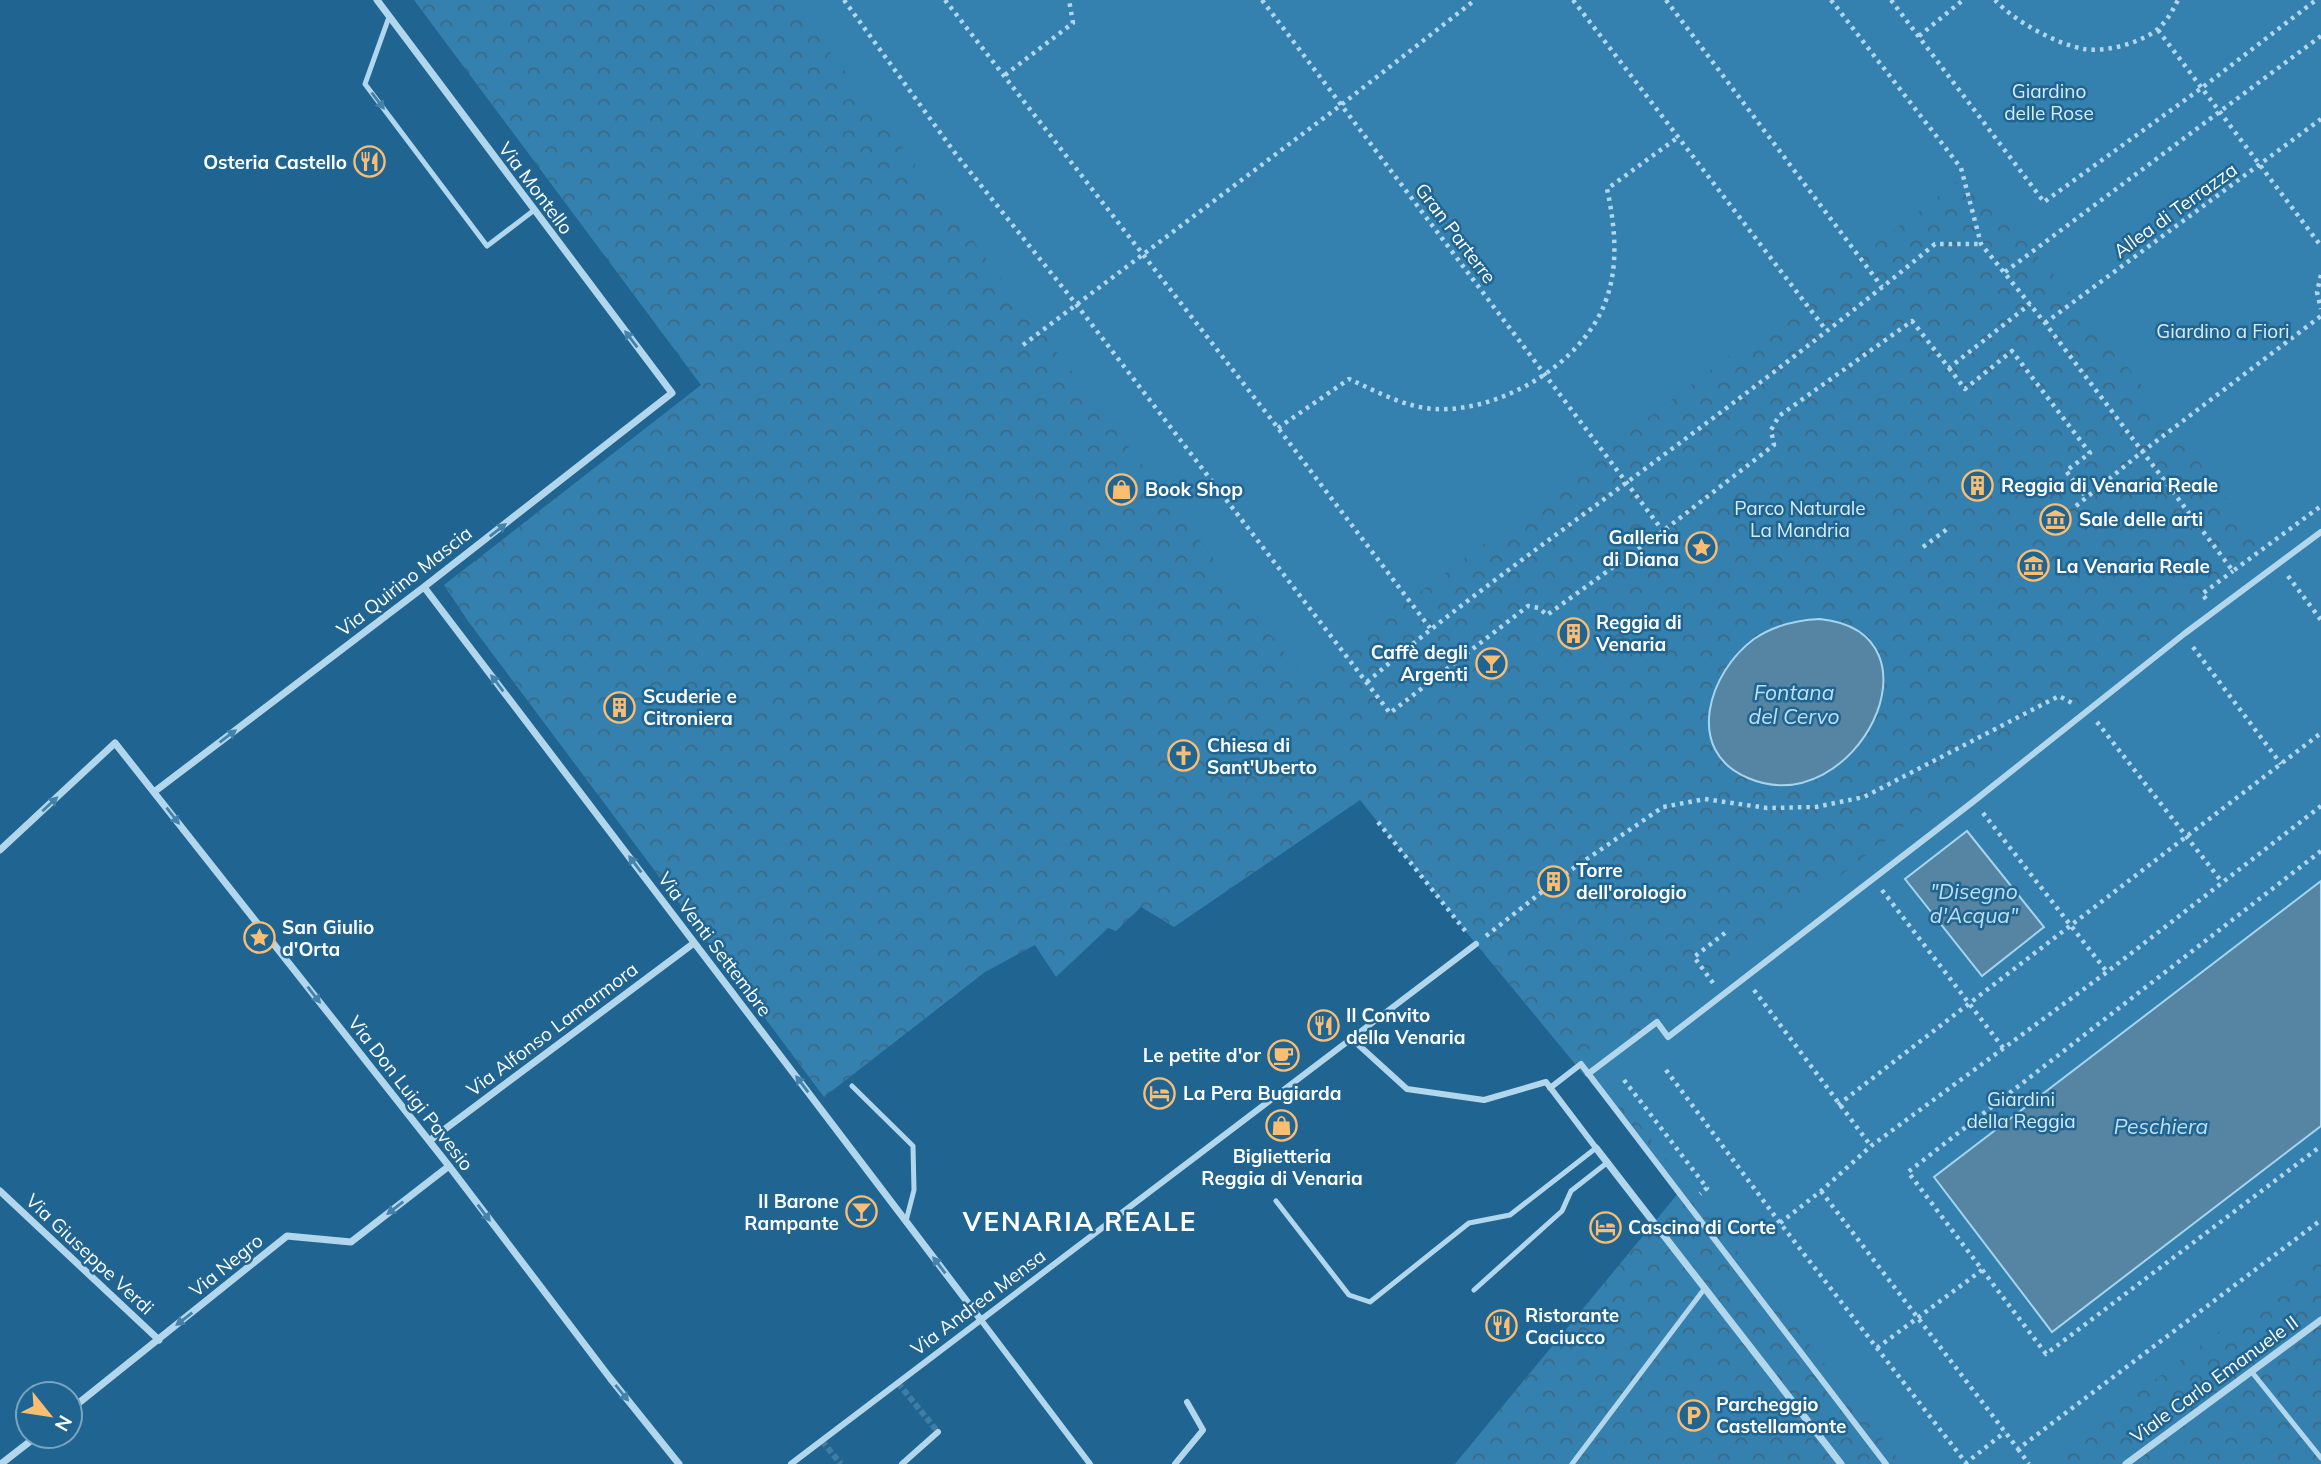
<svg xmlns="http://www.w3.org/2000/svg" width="2321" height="1464" viewBox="0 0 2321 1464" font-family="Mulish,sans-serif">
	<defs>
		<pattern id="park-crowns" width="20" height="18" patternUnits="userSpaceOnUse" patternTransform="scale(1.75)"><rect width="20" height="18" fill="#3480af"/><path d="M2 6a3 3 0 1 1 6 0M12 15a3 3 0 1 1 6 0" fill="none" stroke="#3f6982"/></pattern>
	</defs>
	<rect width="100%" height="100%" fill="#206592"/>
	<path fill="url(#park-crowns)" d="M 414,0 L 2321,0 L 2321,1464 L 1455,1464 L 1680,1191 L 1476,944 L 1360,800 L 1174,927 L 1141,907 L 1116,931 L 1108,928 L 1056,977 L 1035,945 L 985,972 L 824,1097 L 468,621 L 444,585 L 701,385 Z"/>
	<path fill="#3480af" d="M 791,0 L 2321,0 L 2321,1256 L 2042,1464 L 1902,1464 L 1584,1053 L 1618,1027 L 1631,1039 L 2061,703 L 2070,715 L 2127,671 L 2125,668 L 2215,599 L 2212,594 L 2267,553 L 2085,310 L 1966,175 L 1305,680 Z"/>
	<path fill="#5685a3" stroke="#a5d4ef" stroke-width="2" d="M 1820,619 C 1951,633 1855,824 1748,778 C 1683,751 1709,672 1754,639 C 1773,626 1797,620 1820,619 Z
		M 1967,831 L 2044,927 L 1982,976 L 1905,879 Z
		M 2321,881 L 2321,1126 L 2052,1332 L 1934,1177 Z"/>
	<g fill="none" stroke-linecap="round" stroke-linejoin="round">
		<path stroke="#417ca2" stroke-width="6" stroke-dasharray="6 3" stroke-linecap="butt" d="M 898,1383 L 938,1432
			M 822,1441 L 841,1464"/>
		<path stroke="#b2d7ed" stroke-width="4.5" stroke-dasharray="3.5 5" stroke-linecap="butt" d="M 844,0 L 955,153 L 1076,304 L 1390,713 L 1528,606 L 1539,608 L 1547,615 L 1663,531 L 1774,445 L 1771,430 L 1779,416 L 1912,321 L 1949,368 L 2030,304
			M 945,0 L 1278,428 L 1430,628
			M 1262,0 L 1663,531
			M 1573,0 L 1826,330
			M 1666,0 L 1882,287
			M 1831,0 L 1961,168 L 1981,244 L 2045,323 L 2233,571 L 2321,506
			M 1891,0 L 2044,202 L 2203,87 L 2316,0
			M 1995,0 C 2014,21 2056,44 2084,49 C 2105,53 2145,42 2160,27 C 2168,19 2173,10 2178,0
			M 2158,30 L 2321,246
			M 1919,36 L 1963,0
			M 1005,75 L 1073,23 L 1069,0
			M 2005,272 L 2321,36
			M 2321,275 L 2317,292 L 2321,309
			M 2045,323 L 2321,119
			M 1023,345 L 1341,105 L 1475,0
			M 1949,368 L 1965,389 L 2012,351 L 2090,453 L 2066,471 L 2086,497
			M 1278,428 L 1349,379 C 1376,391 1404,407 1434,409 C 1500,413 1584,363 1606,300 C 1619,265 1615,225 1607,189 L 1677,138
			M 2076,506 L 2142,452 L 2321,316
			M 1923,547 L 1950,527
			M 2288,576 L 2321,620
			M 2206,599 L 2202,594 L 2233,571
			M 2193,647 L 2281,764
			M 1367,682 C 1444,616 1526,557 1607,497 C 1718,415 1829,332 1935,244 L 1981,244
			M 2097,722 L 2222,882
			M 1983,813 L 2107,972
			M 1378,822 L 1467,933
			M 2321,851 L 1908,1172 L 2046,1354 L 2321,1146
			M 1565,874 L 1663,807 L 1705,799 L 1767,808 L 1816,807 L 1864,797 L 2059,696 L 2072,703
			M 1882,890 L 2004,1049
			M 1486,936 L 1543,891
			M 1713,983 L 1694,957 L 1725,933
			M 1754,990 L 1871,1146
			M 1666,1070 L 1780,1223 L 1966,1463 L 2005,1432
			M 1624,1080 L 1707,1188 L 1700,1194
			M 1838,1105 C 1999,980 2160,857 2321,733
			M 1821,1191 L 2018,1449 L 2321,1220
			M 1780,1223 L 1821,1191 L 1871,1146 L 2107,972 L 2321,806
			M 1877,1348 L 1982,1270
			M 2018,1449 L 2029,1464"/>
		<path stroke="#b2d7ed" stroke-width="5" d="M 389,17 L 365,84 L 487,246 L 533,211
			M 852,1086 L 913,1146 L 914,1190 L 906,1221
			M 1276,1201 L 1349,1295 L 1370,1302 L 1469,1223 L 1510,1215 L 1596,1148
			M 1474,1290 L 1562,1211 L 1571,1191 L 1608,1162
			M 2251,1371 L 2321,1458
			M 1572,1464 L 1705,1288"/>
		<path stroke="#b2d7ed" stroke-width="6" d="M 1352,1039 L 1407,1089 L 1484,1100 L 1546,1082 L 1596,1148
			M 1588,1074 L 1657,1022 L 1668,1037 L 1974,801 L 2184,634 L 2321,532
			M 1550,1088 L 1581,1064 L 1886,1464
			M 981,1320 L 1090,1464
			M 791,1464 L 1476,944
			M 902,1464 L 938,1432
			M 1175,1464 L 1203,1430 L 1187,1402"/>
		<path stroke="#b2d7ed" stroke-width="7" d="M 424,587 L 981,1320
			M 154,792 L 424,587 L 672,393 L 377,0
			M 0,850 L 115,743 L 449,1166 L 610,1378 L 679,1464
			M 429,1141 L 694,943
			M 1596,1148 L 1841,1464
			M 0,1191 L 159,1340
			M 70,1410 L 287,1236 L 351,1242 L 449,1166
			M 1,1464 L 37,1436
			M 2126,1464 L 2321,1320"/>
	</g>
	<defs><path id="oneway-solid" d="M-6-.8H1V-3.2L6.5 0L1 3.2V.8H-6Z" transform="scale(1.75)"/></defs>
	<g fill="#4482a9">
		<use href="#oneway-solid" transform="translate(378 101) rotate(53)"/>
		<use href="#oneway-solid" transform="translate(631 339) rotate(-127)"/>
		<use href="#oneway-solid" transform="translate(498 530) rotate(-38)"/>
		<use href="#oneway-solid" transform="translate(497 683) rotate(-127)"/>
		<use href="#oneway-solid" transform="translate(228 736) rotate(-37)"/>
		<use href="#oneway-solid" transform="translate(50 804) rotate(-43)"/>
		<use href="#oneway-solid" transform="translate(173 816) rotate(52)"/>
		<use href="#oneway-solid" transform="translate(635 864) rotate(-127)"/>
		<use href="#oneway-solid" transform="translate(314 995) rotate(52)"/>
		<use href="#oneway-solid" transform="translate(802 1084) rotate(-127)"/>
		<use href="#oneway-solid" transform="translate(395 1208) rotate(142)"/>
		<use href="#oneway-solid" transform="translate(484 1213) rotate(53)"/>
		<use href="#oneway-solid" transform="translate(939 1265) rotate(-127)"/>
		<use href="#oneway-solid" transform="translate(184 1319) rotate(142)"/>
		<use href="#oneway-solid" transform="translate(622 1393) rotate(51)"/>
	</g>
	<defs>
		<symbol id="restaurant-ring" viewBox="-11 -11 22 22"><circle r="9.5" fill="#206592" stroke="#fbbd72" stroke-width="1.5"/><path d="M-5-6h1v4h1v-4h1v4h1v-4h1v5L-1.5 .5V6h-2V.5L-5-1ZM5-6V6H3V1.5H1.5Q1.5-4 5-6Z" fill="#fbbd72"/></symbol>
		<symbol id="building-ring" viewBox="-11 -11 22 22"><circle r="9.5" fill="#206592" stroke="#fbbd72" stroke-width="1.5"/><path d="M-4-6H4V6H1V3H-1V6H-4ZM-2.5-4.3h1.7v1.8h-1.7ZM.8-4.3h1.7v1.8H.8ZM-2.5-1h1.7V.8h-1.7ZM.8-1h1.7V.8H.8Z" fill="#fbbd72"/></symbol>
		<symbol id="shop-ring" viewBox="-11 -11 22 22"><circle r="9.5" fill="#206592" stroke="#fbbd72" stroke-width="1.5"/><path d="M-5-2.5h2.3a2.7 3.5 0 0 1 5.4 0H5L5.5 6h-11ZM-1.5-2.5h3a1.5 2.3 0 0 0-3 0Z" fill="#fbbd72"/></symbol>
		<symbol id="museum-ring" viewBox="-11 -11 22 22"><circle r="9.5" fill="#206592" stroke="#fbbd72" stroke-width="1.5"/><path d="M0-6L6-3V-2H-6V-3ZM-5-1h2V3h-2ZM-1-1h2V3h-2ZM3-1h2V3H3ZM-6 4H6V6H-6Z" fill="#fbbd72"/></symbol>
		<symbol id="sight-ring" viewBox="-11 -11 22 22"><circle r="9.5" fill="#206592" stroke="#fbbd72" stroke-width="1.5"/><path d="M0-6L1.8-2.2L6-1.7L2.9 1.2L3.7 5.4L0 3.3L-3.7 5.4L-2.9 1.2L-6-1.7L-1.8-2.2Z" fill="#fbbd72"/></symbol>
		<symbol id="bar-ring" viewBox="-11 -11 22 22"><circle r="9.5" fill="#206592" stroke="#fbbd72" stroke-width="1.5"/><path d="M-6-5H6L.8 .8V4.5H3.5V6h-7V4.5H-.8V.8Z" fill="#fbbd72"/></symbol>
		<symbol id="church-ring" viewBox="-11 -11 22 22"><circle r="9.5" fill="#206592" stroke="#fbbd72" stroke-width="1.5"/><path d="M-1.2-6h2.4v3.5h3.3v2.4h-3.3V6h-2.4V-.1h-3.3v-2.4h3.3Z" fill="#fbbd72"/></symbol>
		<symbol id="cafe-ring" viewBox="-11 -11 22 22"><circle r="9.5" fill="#206592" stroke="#fbbd72" stroke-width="1.5"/><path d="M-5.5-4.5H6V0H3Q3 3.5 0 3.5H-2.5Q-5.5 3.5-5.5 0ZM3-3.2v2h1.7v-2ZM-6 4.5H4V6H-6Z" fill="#fbbd72"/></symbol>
		<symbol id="hotel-ring" viewBox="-11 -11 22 22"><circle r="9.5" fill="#206592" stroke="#fbbd72" stroke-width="1.5"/><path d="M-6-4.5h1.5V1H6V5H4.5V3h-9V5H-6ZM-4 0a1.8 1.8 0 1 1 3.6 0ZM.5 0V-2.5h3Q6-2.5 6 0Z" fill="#fbbd72"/></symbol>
		<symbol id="parking-ring" viewBox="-11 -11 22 22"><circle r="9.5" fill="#206592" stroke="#fbbd72" stroke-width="1.5"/><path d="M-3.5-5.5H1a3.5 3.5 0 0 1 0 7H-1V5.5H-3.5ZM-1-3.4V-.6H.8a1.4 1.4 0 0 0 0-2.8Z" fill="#fbbd72"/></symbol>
	</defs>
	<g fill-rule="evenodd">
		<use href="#restaurant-ring" x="352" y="144" width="35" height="35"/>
		<use href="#building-ring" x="1960" y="468" width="35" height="35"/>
		<use href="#shop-ring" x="1104" y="472" width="35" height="35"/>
		<use href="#museum-ring" x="2038" y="502" width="35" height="35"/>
		<use href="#sight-ring" x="1684" y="530" width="35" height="35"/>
		<use href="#museum-ring" x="2016" y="548" width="35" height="35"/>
		<use href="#building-ring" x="1556" y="616" width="35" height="35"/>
		<use href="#bar-ring" x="1474" y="646" width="35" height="35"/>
		<use href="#building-ring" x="602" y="690" width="35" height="35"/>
		<use href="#church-ring" x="1166" y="738" width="35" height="35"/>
		<use href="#building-ring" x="1536" y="864" width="35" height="35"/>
		<use href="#sight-ring" x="242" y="920" width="35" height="35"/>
		<use href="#restaurant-ring" x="1306" y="1008" width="35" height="35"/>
		<use href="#cafe-ring" x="1266" y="1038" width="35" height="35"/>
		<use href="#hotel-ring" x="1142" y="1076" width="35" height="35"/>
		<use href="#shop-ring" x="1264" y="1108" width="35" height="35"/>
		<use href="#bar-ring" x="844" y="1194" width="35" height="35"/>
		<use href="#hotel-ring" x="1588" y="1210" width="35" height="35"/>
		<use href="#restaurant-ring" x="1484" y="1308" width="35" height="35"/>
		<use href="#parking-ring" x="1676" y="1398" width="35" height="35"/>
	</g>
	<g text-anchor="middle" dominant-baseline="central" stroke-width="5" stroke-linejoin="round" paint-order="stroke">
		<g font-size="19" fill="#d7edfa" stroke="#206592">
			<text x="2049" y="91">Giardino<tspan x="2049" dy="22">delle Rose</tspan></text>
			<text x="2223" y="331">Giardino a Fiori</text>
			<text x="1800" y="508">Parco Naturale<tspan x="1800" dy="22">La Mandria</tspan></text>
			<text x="2021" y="1099">Giardini<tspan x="2021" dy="22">della Reggia</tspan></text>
		</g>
		<g font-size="19" font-weight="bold" fill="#fff" stroke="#206592" text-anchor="start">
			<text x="347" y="162" text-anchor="end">Osteria Castello</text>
			<text x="2001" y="485">Reggia di Venaria Reale</text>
			<text x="1145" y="489">Book Shop</text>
			<text x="2079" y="519">Sale delle arti</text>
			<text x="1679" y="537" text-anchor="end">Galleria<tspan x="1679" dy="22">di Diana</tspan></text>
			<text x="2056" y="566">La Venaria Reale</text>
			<text x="1596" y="622">Reggia di<tspan x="1596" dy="22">Venaria</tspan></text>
			<text x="1468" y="652" text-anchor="end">Caffè degli<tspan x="1468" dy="22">Argenti</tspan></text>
			<text x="643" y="696">Scuderie e<tspan x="643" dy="22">Citroniera</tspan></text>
			<text x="1207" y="745">Chiesa di<tspan x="1207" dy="22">Sant'Uberto</tspan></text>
			<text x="1576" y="870">Torre<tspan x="1576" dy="22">dell'orologio</tspan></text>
			<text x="282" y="927">San Giulio<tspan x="282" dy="22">d'Orta</tspan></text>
			<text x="1346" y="1015">Il Convito<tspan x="1346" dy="22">della Venaria</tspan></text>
			<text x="1261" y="1055" text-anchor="end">Le petite d'or</text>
			<text x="1183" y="1093">La Pera Bugiarda</text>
			<text x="1282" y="1156" text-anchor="middle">Biglietteria<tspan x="1282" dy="22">Reggia di Venaria</tspan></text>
			<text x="839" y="1201" text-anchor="end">Il Barone<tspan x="839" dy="22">Rampante</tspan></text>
			<text x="1628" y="1227">Cascina di Corte</text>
			<text x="1525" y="1315">Ristorante<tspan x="1525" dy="22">Caciucco</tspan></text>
			<text x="1716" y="1404">Parcheggio<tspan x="1716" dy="22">Castellamonte</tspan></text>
		</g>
		<g font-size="19" fill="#fff" stroke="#206592">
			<text transform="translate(536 188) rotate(53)">Via Montello</text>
			<text transform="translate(2175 210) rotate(-36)">Allea di Terrazza</text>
			<text transform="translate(1456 233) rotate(53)">Gran Parterre</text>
			<text transform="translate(404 581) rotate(-38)">Via Quirino Mascia</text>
			<text transform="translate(715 944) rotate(53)">Via Venti Settembre</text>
			<text transform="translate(552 1029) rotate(-37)">Via Alfonso Lamarmora</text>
			<text transform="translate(411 1093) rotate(52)">Via Don Luigi Pavesio</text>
			<text transform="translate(90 1254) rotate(43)">Via Giuseppe Verdi</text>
			<text transform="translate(226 1265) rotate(-39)">Via Negro</text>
			<text transform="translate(978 1302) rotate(-37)">Via Andrea Mensa</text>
			<text transform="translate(2214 1379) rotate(-36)">Viale Carlo Emanuele II</text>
		</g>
		<g font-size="21" font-style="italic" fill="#bee0f4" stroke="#206592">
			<text x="1794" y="692">Fontana<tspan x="1794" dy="24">del Cervo</tspan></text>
			<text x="1974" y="891">"Disegno<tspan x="1974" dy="24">d'Acqua"</tspan></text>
			<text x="2161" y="1126">Peschiera</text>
		</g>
		<g font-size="26" font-weight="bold" letter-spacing="2" fill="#fff" stroke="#206592">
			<text x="1080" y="1221">VENARIA REALE</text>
		</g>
	</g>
	<g transform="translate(49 1415) rotate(120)"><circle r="33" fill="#206592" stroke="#79a3be" stroke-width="2"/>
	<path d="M0-5L12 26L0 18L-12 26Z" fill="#fbbd72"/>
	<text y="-10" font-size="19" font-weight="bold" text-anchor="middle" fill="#ffffff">N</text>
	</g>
</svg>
